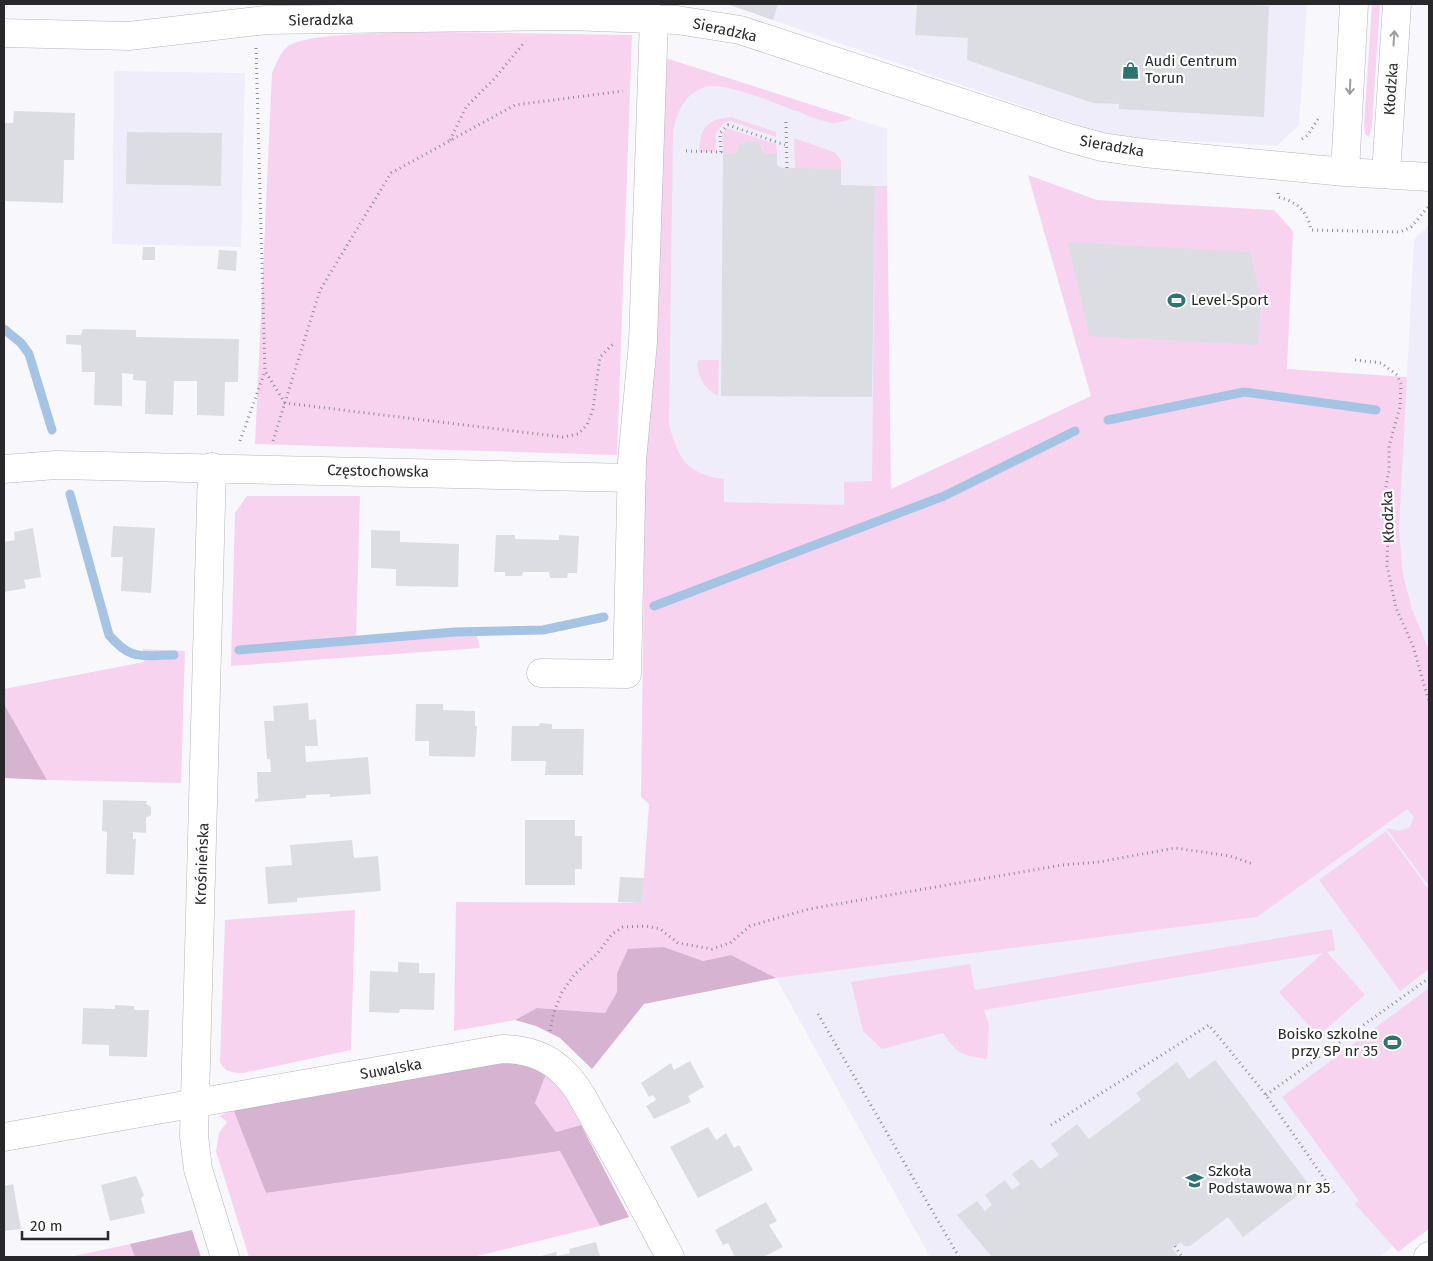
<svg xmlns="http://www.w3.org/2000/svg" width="1433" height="1261" viewBox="0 0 1433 1261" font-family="'Fira Sans',sans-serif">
	<rect width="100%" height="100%" fill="#f8f8fc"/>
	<path fill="#efedfa" d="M 726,4 L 1307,4 L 1299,125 L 1277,146 L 1110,136 Z
		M 659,56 L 887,129 L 890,489 L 718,557 L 646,531 Z
		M 114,71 L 245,73 L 241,247 L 112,244 Z
		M 1429,225 L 1429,650 L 1412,609 L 1403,574 L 1399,531 L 1414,239 Z
		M 1407,808 L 1429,837 L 1429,1219 L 1379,1257 L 930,1257 L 776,978 L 928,951 L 1257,917 Z"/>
	<path fill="#f7d3f0" d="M 1372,4 L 1380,4 L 1372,126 L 1369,137 L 1365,134 L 1364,125 Z
		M 443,32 L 632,35 L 617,455 L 255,444 L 272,73 C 276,64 280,53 287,47 C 306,31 414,33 443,32 Z
		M 659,56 L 853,118 C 847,120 837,124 831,123 C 803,117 729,79 705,87 C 684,94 678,111 673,131 L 669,425 C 679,459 686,474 724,479 L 724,502 L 844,505 L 844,482 L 872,481 L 875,186 L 887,186 L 891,489 L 1091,396 L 1028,175 L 1097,200 L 1274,210 L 1293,231 L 1287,369 L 1407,377 L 1399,531 L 1403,574 L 1412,609 L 1429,650 L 1429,886 L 1386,828 L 1399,831 L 1410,827 L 1414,817 L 1407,809 L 1257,917 L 776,978 L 731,955 L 703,961 L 664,947 L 617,973 L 617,992 L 605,1013 L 537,1008 L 515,1020 L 454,1031 L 456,902 L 642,903 L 649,804 L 641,797 L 646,418 Z
		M 731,117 L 776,132 L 776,137 L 731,121 L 725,122 L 716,133 L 715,152 L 699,152 C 700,128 707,119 731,117 Z
		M 726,128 L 776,144 L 777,154 L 765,154 L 761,145 L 752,140 L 742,143 L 736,154 L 723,153 L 722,134 Z
		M 794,138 L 834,152 L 841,160 L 841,169 L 795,169 Z
		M 699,360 L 719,360 L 718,396 C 704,388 700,380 697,364 Z
		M 247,496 L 360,496 L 356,638 L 475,628 L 480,648 L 231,666 L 235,513 Z
		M 143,649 L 185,651 L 181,783 L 47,780 L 4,704 L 4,689 L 144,662 Z
		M 1386,831 L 1429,890 L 1429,969 L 1400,991 L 1319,880 Z
		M 355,910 L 351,1050 L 243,1073 C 233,1073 224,1072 220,1062 L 225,920 Z
		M 1332,929 L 1335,950 L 1327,952 L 1365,995 L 1318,1036 L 1279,992 L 1323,953 L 984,1010 L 989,1025 L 987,1059 C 963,1056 956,1053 943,1033 L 882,1049 L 863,1031 L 851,982 L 970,964 L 975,990 Z
		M 1429,988 L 1429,1229 L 1398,1252 L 1355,1204 L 1359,1201 L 1282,1097 Z
		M 546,1074 L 563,1092 L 581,1125 L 556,1132 L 535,1103 Z
		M 233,1109 L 266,1193 L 560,1151 L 600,1226 L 473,1257 L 249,1257 L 216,1151 L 219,1133 L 227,1122 L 220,1116 Z
		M 130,1244 L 135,1257 L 70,1257 Z"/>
	<path fill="#d6b3d0" d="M 4,704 L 47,780 L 4,778 Z
		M 664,947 L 703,961 L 731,955 L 776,978 L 644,1004 L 592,1069 L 560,1038 L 536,1026 L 515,1020 L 537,1008 L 605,1013 L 617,992 L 617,973 L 628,949 Z
		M 498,1062 L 521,1063 L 546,1074 L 535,1103 L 556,1132 L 581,1125 L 629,1217 L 600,1226 L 560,1151 L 266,1193 L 233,1109 Z
		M 192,1230 L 201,1257 L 135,1257 L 130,1244 Z"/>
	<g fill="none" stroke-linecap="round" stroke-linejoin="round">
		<path stroke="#a5c3e3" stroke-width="9" d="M 4,329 L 21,343 L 29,354 L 52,430
			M 1108,420 L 1244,392 L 1376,410
			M 70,494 L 109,635 C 132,662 142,655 174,655
			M 654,606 L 944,496 L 1075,431
			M 239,650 L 455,632 L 543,630 L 604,617"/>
	</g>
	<path fill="#dbdde2" d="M 727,4 L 778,4 L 773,20 Z
		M 917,4 L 1233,4 L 1269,6 L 1264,117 L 1119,109 L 1119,104 L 1093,103 L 967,60 L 968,38 L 915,35 Z
		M 14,111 L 75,113 L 74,160 L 64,160 L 63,203 L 4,201 L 4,123 L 13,123 Z
		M 127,132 L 222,133 L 221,186 L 126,184 Z
		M 748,140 L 759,143 L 765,154 L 777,154 L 777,165 L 782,168 L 841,169 L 841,185 L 875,186 L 872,397 L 721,396 L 723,153 L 736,154 L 739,146 Z
		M 1068,242 L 1250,252 L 1261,299 L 1258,345 L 1089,336 Z
		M 143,247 L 155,247 L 155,260 L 142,260 Z
		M 219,250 L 237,251 L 236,271 L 217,269 Z
		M 83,329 L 136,330 L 136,337 L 239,339 L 238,382 L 225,382 L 224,416 L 197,415 L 197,381 L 174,381 L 173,415 L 145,414 L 146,381 L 133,380 L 133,374 L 122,373 L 122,406 L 94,405 L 95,372 L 82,372 L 81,345 L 66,344 L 66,335 L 81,335 Z
		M 113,526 L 155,528 L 151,593 L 121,591 L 123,557 L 111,557 Z
		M 33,528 L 41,577 L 24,580 L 26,588 L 4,592 L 4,542 L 15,540 L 14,532 Z
		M 371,530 L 400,531 L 400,542 L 459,544 L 458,587 L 396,586 L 396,569 L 371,568 Z
		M 496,535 L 515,535 L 515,539 L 559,540 L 559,535 L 579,536 L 577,573 L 568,573 L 567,578 L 550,578 L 549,572 L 523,572 L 522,576 L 505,576 L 505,572 L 494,572 Z
		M 308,703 L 309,720 L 316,719 L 318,746 L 305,746 L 306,762 L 368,757 L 371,794 L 330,797 L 330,794 L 306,795 L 306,798 L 255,802 L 255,799 L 258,799 L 257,772 L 271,772 L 270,759 L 267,759 L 264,721 L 274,721 L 273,706 Z
		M 416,704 L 443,704 L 443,710 L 475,711 L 475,726 L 477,726 L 475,757 L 429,756 L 429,741 L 415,741 Z
		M 540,723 L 552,724 L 552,729 L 584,729 L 583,775 L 545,775 L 546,761 L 511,761 L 512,726 L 539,726 Z
		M 103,800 L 147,801 L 146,804 L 151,807 L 151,815 L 146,818 L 146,833 L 133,832 L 133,839 L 136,839 L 134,875 L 106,874 L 107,832 L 102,831 Z
		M 525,820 L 575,820 L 575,836 L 582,836 L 582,869 L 575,869 L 575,885 L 525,885 Z
		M 352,840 L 354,858 L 378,856 L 381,891 L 297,898 L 297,902 L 268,904 L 265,867 L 292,865 L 290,845 Z
		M 620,877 L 644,878 L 642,903 L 618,902 Z
		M 398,962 L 419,963 L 419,973 L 435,973 L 434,1010 L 400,1009 L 399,1013 L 369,1012 L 370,971 L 398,972 Z
		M 115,1005 L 134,1006 L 134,1010 L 149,1010 L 147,1057 L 109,1056 L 109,1045 L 82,1044 L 83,1008 L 115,1009 Z
		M 1215,1060 L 1310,1186 L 1243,1237 L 1228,1217 L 1190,1246 L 1184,1246 L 1181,1242 L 1172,1248 L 1179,1257 L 992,1257 L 957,1215 L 977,1201 L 985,1211 L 992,1205 L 985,1195 L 1005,1180 L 1012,1190 L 1020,1184 L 1012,1174 L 1032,1159 L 1040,1169 L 1059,1155 L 1051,1144 L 1077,1124 L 1089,1139 L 1141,1100 L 1136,1093 L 1177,1062 L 1189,1079 Z
		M 690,1061 L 704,1087 L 688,1096 L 691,1102 L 654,1119 L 646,1106 L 656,1100 L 653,1095 L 649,1097 L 641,1083 L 671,1063 L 674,1070 Z
		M 708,1127 L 716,1140 L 726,1133 L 734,1148 L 739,1145 L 753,1170 L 698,1198 L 670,1147 Z
		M 136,1176 L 144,1195 L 141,1198 L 145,1213 L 110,1221 L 101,1185 Z
		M 13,1184 L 21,1229 L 4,1231 L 4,1186 Z
		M 766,1202 L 777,1221 L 769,1225 L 783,1247 L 763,1257 L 735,1257 L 728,1243 L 723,1245 L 715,1230 Z
		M 596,1242 L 600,1257 L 537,1257 L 556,1252 L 557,1256 L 570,1253 L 569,1249 Z"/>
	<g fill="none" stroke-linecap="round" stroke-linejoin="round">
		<defs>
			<path id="minor" d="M 4,33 L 129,36 L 266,20 L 569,16 L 677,20 L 740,30 L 1069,138 L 1102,147 L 1144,153 L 1345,172 L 1429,177
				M 1345,172 L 1354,4
				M 1386,174 L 1397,4
				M 212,467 L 194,1136 L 198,1169 L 225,1257
				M 4,469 L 56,465 L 632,478
				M 541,673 L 627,674 L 632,461 L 643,342 L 654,18
				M 4,1137 L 502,1049 C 523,1049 545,1055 561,1070 C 578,1085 588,1108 599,1127 C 624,1170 647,1213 670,1257
				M 1428,1257 L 1429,1256"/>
		</defs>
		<use href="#minor" stroke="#b5b5b9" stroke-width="29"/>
		<path stroke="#8e8e91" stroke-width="3" stroke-dasharray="1 4" stroke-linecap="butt" d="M 256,48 L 265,371 L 285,403 L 563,437 L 578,434 L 587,425 L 593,409 L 600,357 L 614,343
			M 786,122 L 787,169
			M 1302,139 L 1308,135 L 1318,119
			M 450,140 L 466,107 L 494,79 L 523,44
			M 686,151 L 721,152 L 720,133 L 728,125 L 785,145
			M 1278,193 L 1278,197 C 1297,202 1307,210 1311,230 L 1400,232 L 1411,227 L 1429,206
			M 1355,360 L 1381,363 L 1397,375 L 1401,384 L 1400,407 L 1389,446 L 1389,470 L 1384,497 L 1388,525 L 1387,566 L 1396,608 L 1413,646 L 1429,702
			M 240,441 L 265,371
			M 273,441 L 320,290 L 391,173 L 515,105 L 623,91
			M 818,1014 L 959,1257
			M 550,1031 L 554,1012 L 562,992 L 574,975 L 597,954 L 612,934 L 623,927 L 646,926 L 660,929 L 678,943 L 712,949 L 730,943 L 750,926 L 809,909 L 1062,865 L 1099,862 L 1175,848 L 1230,856 L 1253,864
			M 1266,1095 L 1429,978
			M 1051,1125 L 1209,1025 L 1266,1095 L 1335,1194
			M 1175,1246 L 1182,1257"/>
		<use href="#minor" stroke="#fff" stroke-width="28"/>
	</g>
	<defs><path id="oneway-shaft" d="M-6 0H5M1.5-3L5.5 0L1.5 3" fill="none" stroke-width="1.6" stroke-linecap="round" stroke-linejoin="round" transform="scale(1.25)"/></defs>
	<g stroke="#9e9e9f">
		<use href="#oneway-shaft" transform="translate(1394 38) rotate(-86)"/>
		<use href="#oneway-shaft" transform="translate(1350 87) rotate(93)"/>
	</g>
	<defs>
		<symbol id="shop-bare" viewBox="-9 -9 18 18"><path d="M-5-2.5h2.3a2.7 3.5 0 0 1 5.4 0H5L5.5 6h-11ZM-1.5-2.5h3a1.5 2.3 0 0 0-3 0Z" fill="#2b746f" stroke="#fff" stroke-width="2.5" paint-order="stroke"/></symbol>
		<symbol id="stadium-bare" viewBox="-9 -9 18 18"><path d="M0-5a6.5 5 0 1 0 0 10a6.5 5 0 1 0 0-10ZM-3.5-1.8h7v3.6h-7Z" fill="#2b746f" stroke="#fff" stroke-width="2.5" paint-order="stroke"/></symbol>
		<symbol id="school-bare" viewBox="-9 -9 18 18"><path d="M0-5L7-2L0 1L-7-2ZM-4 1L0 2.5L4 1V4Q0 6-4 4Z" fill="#2b746f" stroke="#fff" stroke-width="2.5" paint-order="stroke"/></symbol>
	</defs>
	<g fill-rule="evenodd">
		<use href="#shop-bare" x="1118" y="58" width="25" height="25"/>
		<use href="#stadium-bare" x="1164" y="288" width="25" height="25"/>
		<use href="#stadium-bare" x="1380" y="1030" width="25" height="25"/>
		<use href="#school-bare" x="1182" y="1168" width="25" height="25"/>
	</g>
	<g text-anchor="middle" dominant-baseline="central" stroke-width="4.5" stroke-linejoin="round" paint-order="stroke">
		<g font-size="15" fill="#282729" stroke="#fff">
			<text transform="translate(321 20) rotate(-1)">Sieradzka</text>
			<text transform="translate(725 30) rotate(12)">Sieradzka</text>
			<text transform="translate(1391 89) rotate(-86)">Kłodzka</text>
			<text transform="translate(1112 146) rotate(10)">Sieradzka</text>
			<text transform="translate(378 471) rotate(1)">Częstochowska</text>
			<text transform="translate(1388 517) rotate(-92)">Kłodzka</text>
			<text transform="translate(202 864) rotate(-88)">Krośnieńska</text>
			<text transform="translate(391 1069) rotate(-10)">Suwalska</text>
		</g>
		<g font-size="15" fill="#282729" stroke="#fff" text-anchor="start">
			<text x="1145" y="61">Audi Centrum<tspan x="1145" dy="17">Torun</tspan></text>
			<text x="1191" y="300">Level-Sport</text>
			<text x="1378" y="1034" text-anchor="end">Boisko szkolne<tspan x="1378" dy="17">przy SP nr 35</tspan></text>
			<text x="1208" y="1171">Szkoła<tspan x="1208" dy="17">Podstawowa nr 35</tspan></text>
		</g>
	</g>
	<rect width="1433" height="1261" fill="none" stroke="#282729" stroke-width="10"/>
	<path d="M22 1231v8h86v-8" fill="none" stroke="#282729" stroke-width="2.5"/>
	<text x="30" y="1231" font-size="15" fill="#282729" stroke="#ffffff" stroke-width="4" paint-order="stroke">20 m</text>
</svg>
